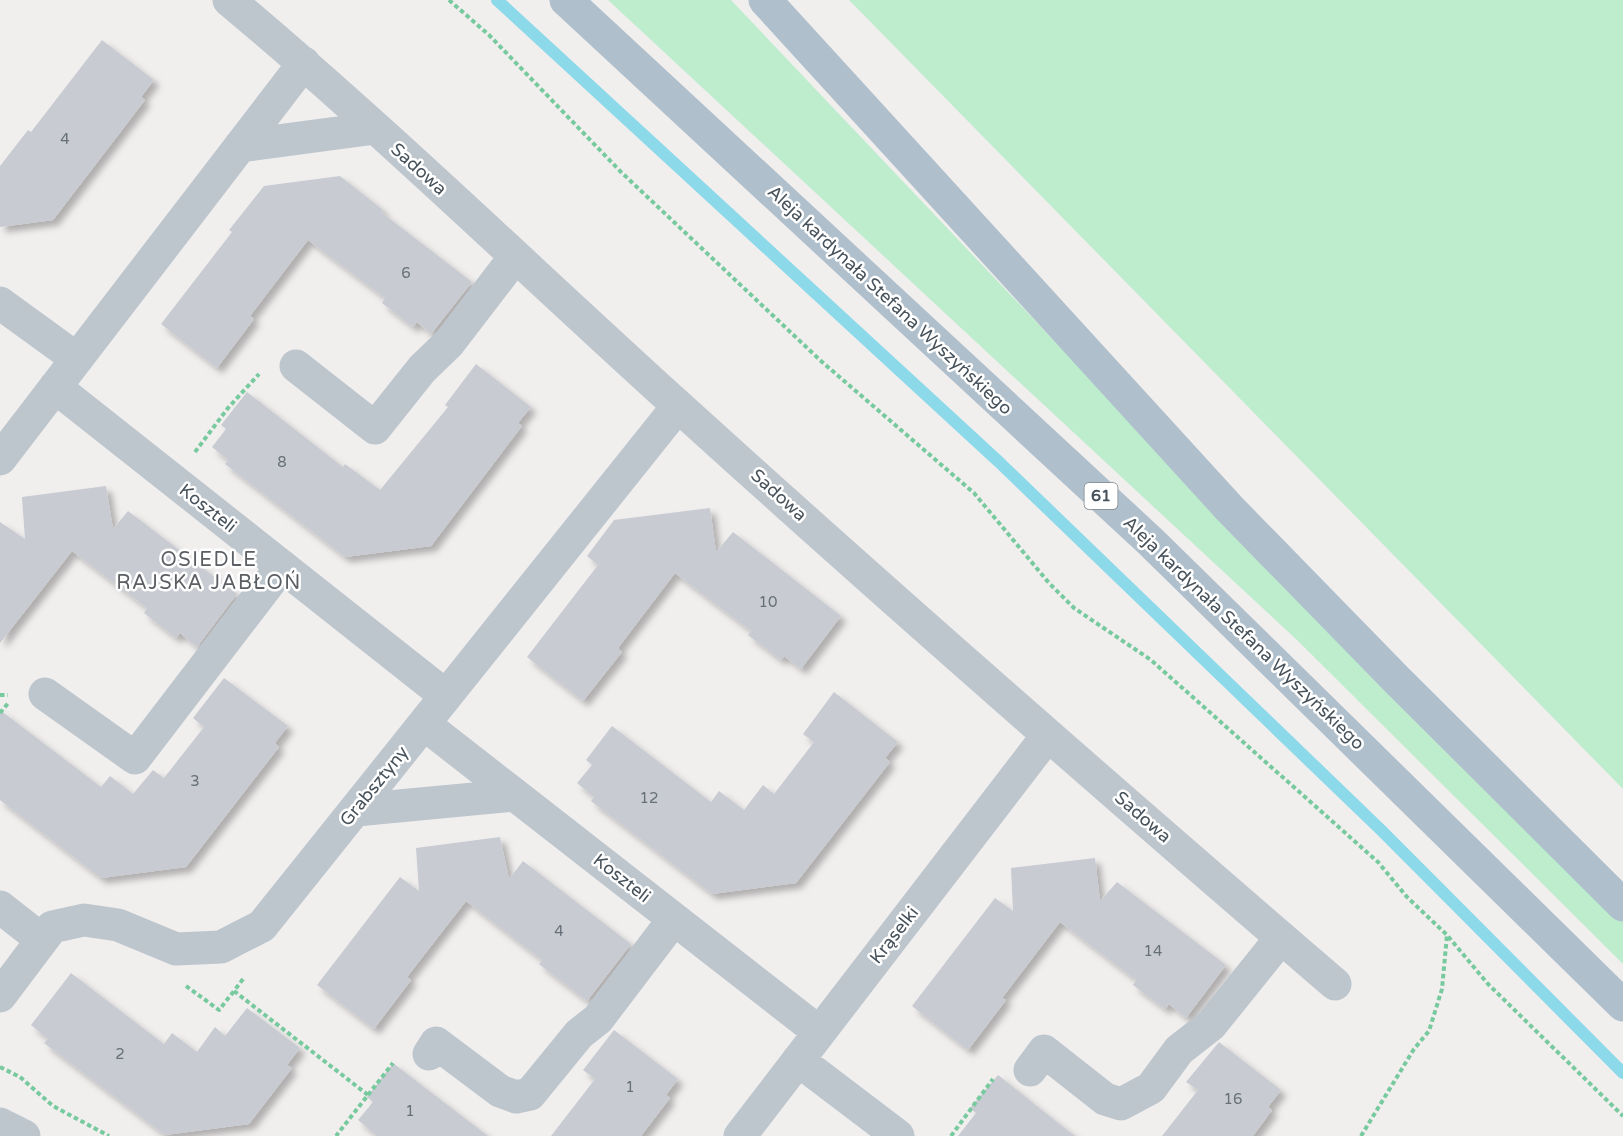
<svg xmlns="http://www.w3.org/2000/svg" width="1623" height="1136" viewBox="0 0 1623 1136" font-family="'Varela Round',sans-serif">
	<defs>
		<filter id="shadow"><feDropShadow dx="5.5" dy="5.5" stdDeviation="3" flood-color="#0004"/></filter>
	</defs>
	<rect width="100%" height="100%" fill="#f1eeee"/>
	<path fill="#beedce" d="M 608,0 L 731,0 L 1316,617 L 1623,921 L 1623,964 L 1298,641 Z
		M 849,0 L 1623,0 L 1623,789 Z"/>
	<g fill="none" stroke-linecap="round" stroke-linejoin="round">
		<path stroke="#8cd9e9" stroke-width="12" d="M 497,0 L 999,462 L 1382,831 L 1623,1073"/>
	</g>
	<path fill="#c8cbd1" filter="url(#shadow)" d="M 102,40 L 154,80 L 141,97 L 145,100 L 53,220 L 0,227 L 0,166 L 28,130 L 31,132 Z
		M 340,176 L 383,210 L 381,212 L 472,282 L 431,334 L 417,322 L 413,327 L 382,303 L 385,298 L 308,240 L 250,316 L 254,319 L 217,368 L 161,324 L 232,232 L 229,230 L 264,186 Z
		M 476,364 L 531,407 L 518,423 L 522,426 L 431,546 L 345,557 L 225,464 L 228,460 L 212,447 L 226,429 L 221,425 L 247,392 L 343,467 L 345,464 L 380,490 L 448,407 L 445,405 Z
		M 106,486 L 113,529 L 128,511 L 237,594 L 197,647 L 180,633 L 176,638 L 144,613 L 147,608 L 72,551 L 0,643 L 0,522 L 25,539 L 22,497 Z
		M 710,508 L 716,552 L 733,532 L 841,616 L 801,669 L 784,656 L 781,660 L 748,635 L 751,631 L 675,573 L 618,648 L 622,652 L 583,701 L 527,657 L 598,565 L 587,556 L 614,520 Z
		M 224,678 L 288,726 L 275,743 L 279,747 L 186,867 L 101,878 L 0,800 L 0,710 L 101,787 L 110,776 L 133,794 L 153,770 L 164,778 L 204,727 L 193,718 Z
		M 834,692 L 898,742 L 885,758 L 890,762 L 796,883 L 712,894 L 591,801 L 594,797 L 577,783 L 592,765 L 586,760 L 612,726 L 711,802 L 719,791 L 744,810 L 763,785 L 774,794 L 814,742 L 803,734 Z
		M 500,837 L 509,879 L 523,861 L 631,944 L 587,1001 L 539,964 L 542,960 L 466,901 L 407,977 L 411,980 L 374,1029 L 317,985 L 400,877 L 419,891 L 416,848 Z
		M 1095,858 L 1100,901 L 1117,882 L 1226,965 L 1186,1018 L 1169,1004 L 1165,1009 L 1133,985 L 1136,980 L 1060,922 L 1002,998 L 1006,1000 L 968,1050 L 912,1006 L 995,898 L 1013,911 L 1011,868 Z
		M 71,973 L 164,1044 L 172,1033 L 197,1052 L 215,1027 L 225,1036 L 247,1008 L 300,1048 L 287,1065 L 292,1068 L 249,1124 L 165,1135 L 44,1043 L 48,1039 L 31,1025 Z
		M 614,1030 L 678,1079 L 666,1095 L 670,1098 L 641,1136 L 551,1136 L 595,1079 L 583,1070 Z
		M 1219,1042 L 1281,1090 L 1268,1107 L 1272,1110 L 1253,1136 L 1162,1136 L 1198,1090 L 1186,1082 Z
		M 393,1063 L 424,1087 L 488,1136 L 377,1136 L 358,1120 L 373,1102 L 367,1097 Z
		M 998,1075 L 1043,1111 L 1075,1136 L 958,1136 L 976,1113 L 970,1108 Z"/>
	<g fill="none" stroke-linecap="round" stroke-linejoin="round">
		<path stroke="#77ca9e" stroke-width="4" stroke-dasharray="4.5 3" stroke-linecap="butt" d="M 449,0 L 489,35 L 621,172 L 821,361 L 974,493 L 1049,583 L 1074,608 L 1151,660 L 1378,862 L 1407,897 L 1447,935 L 1488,984 L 1623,1116
			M 195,452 L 228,408 L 259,374
			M 0,695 L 8,695
			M 0,713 L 9,702
			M 243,979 L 234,991 L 368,1095 L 336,1136
			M 186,986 L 219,1010 L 234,991
			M 0,1067 L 20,1077 L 53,1106 L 109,1136
			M 368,1095 L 393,1063
			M 951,1136 L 993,1079
			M 1361,1136 L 1414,1049 L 1429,1031 L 1442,989 L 1447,935"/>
		<path stroke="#bdc6cd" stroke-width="33" d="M 229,0 C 383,129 527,269 676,404 C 893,601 1113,793 1335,984
			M 240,146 L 375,128
			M 0,303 L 77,359
			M 296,366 L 375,428 L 422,369 L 449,343 L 515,257
			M 55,387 L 446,696
			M 0,459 L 304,63
			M 45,694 L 135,758 L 282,566
			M 424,724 L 819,1032
			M 356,810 L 515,795
			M 0,907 L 42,940
			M 0,996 L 52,927 L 84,920 L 118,925 L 176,949 L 221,947 L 262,926 L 678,406
			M 429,1054 L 436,1043 L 500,1091 L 516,1097 L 530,1094 L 579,1034 L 598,1019 L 674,919
			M 798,1060 L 898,1136
			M 1030,1070 L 1044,1051 L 1105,1099 L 1121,1104 L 1151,1088 L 1179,1050 L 1211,1025 L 1281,938
			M 0,1124 L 24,1136
			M 740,1136 L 1048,735"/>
		<path stroke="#afbfcc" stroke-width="33" d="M 566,0 L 1151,542 L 1623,1005
			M 765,0 L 1229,508 L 1396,679 L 1623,905"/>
	</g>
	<g text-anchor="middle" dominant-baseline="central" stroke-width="5" stroke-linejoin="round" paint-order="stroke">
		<g font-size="15" fill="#677078">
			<text x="65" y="139">4</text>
			<text x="406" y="273">6</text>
			<text x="282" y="462">8</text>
			<text x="768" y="602">10</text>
			<text x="195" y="781">3</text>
			<text x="649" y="798">12</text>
			<text x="559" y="931">4</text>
			<text x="1153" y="951">14</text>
			<text x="120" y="1054">2</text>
			<text x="630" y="1087">1</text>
			<text x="1233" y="1099">16</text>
			<text x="410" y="1111">1</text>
		</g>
		<rect fill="#fff" stroke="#7e868c" stroke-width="1.5" x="1084.5" y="483" width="33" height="26" rx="4.5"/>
		<g font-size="16" font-weight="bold" fill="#47525b">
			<text x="1101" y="496">61</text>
		</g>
		<g font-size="18" fill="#47525b" stroke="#fff">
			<text transform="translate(419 169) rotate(42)">Sadowa</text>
			<text transform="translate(890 300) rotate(43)">Aleja kardynała Stefana Wyszyńskiego</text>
			<text transform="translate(779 495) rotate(42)">Sadowa</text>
			<text transform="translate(208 508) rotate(38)">Koszteli</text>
			<text transform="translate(1244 633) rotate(44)">Aleja kardynała Stefana Wyszyńskiego</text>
			<text transform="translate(374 786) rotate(-51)">Grabsztyny</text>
			<text transform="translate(1143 817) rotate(41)">Sadowa</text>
			<text transform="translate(622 878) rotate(38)">Koszteli</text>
			<text transform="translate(894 935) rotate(-52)">Krąselki</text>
		</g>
		<g font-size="20" letter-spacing="1.5" fill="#5b5f63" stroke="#fff">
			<text x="209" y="560">OSIEDLE<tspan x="209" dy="23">RAJSKA JABŁOŃ</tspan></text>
		</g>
	</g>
</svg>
